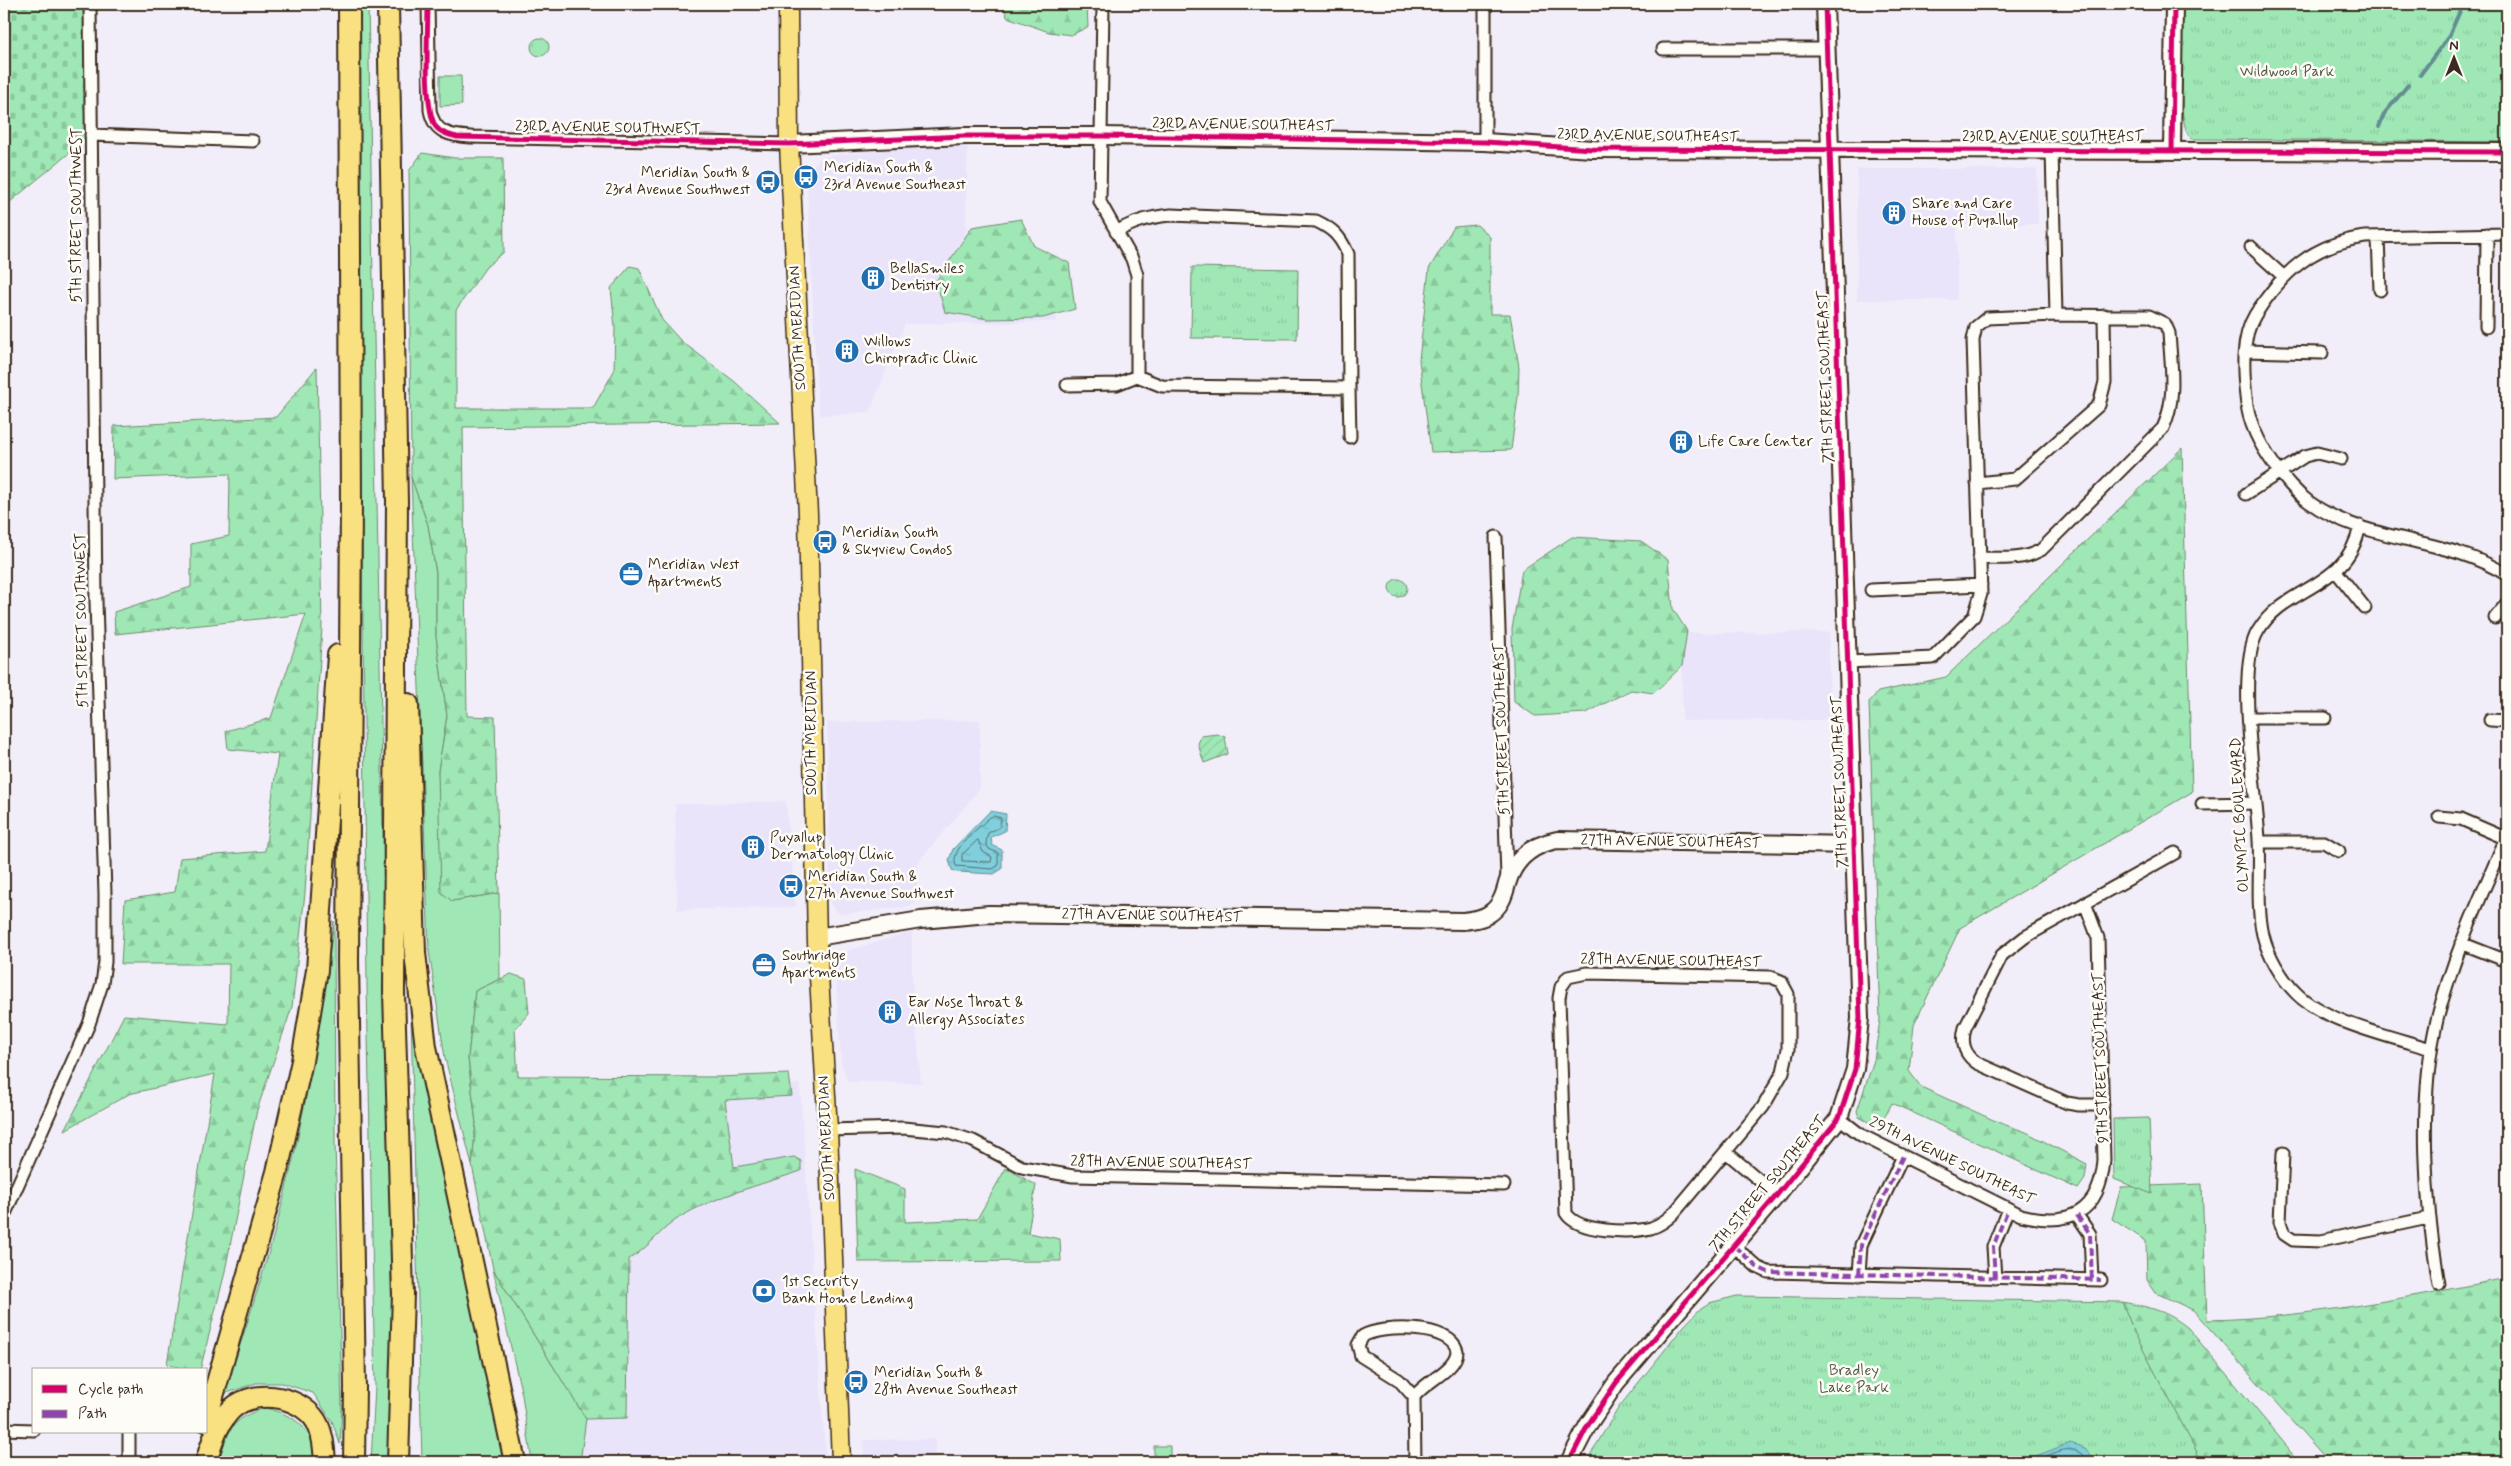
<svg xmlns="http://www.w3.org/2000/svg" width="2511" height="1466" viewBox="0 0 2511 1466" font-family="Mynerve,sans-serif">
	<defs>
		<pattern id="forest-firs" width="22" height="20" patternUnits="userSpaceOnUse" patternTransform="scale(1.25)"><rect width="22" height="20" fill="#9fe8b6"/><path d="M5 1l3.5 6h-7zM16 11l3.5 6h-7z" fill="#8ac79c"/></pattern>
		<pattern id="cemetery-stones" width="16" height="16" patternUnits="userSpaceOnUse" patternTransform="scale(1.25)"><rect width="16" height="16" fill="#9fe8b6"/><path d="M2 7V4a2 2 0 0 1 4 0v3zM10 15v-3a2 2 0 0 1 4 0v3z" fill="#8ac79c"/></pattern>
		<pattern id="park-tufts" width="24" height="20" patternUnits="userSpaceOnUse" patternTransform="scale(1.25)"><rect width="24" height="20" fill="#9fe8b6"/><path d="M3 7l-1-3M5 7V3M7 7l1-3M15 17l-1-3M17 17v-4M19 17l1-3" fill="none" stroke="#8ac79c"/></pattern>
		<pattern id="garden-furrows" width="10" height="10" patternUnits="userSpaceOnUse" patternTransform="scale(1.25)"><rect width="10" height="10" fill="#9fe8b6"/><path d="M-1 1l2-2M0 10L10 0M9 11l2-2" fill="none" stroke="#8ac79c"/></pattern>
		<pattern id="water-ripples" width="26" height="14" patternUnits="userSpaceOnUse" patternTransform="scale(1.25)"><rect width="26" height="14" fill="#80cfdd"/><path d="M2 4q2-2 4 0t4 0M15 11q2-2 4 0t4 0" fill="none" stroke="#70b2bd"/></pattern>
	</defs>
	<rect width="100%" height="100%" fill="#f2eef9"/>
	<filter id="ink" filterUnits="userSpaceOnUse"><feTurbulence type="fractalNoise" baseFrequency=".02" numOctaves="2"/><feDisplacementMap in="SourceGraphic" scale="10" xChannelSelector="R" yChannelSelector="G"/><feConvolveMatrix kernelMatrix="1 2 1 2 8 2 1 2 1" color-interpolation-filters="sRGB"/></filter>
	<g filter="url(#ink)">
		<path fill="#eae4fb" d="M 968,145 L 965,254 L 1058,260 L 1057,322 L 905,324 L 870,412 L 820,416 L 817,394 L 807,181 L 810,168 L 820,159 L 833,155 L 925,146 Z
			M 1857,169 L 2037,169 L 2038,224 L 1957,225 L 1957,300 L 1857,300 Z
			M 1829,632 L 1830,720 L 1682,721 L 1682,633 Z
			M 980,720 L 980,789 L 917,864 L 917,902 L 908,907 L 845,914 L 838,913 L 830,904 L 827,722 Z
			M 786,801 L 796,907 L 677,910 L 675,804 Z
			M 912,932 L 912,973 L 921,1083 L 848,1082 L 841,1063 L 835,970 L 837,960 L 843,953 L 855,948 Z
			M 800,1084 L 826,1462 L 580,1462 L 586,1419 L 627,1417 L 632,1087 Z
			M 935,1439 L 935,1462 L 864,1462 L 863,1440 Z"/>
		<path fill="#9fe8b6" stroke="#6d896a" d="M 356,4 L 368,4 L 392,1331 L 390,1462 L 371,1462 L 375,1387 L 367,984 Z
			M 440,76 L 461,76 L 462,105 L 440,106 Z
			M 411,477 L 428,525 L 436,573 L 436,636 L 447,716 L 438,771 L 452,901 L 499,893 L 500,979 L 475,991 L 468,1058 L 476,1123 L 472,1165 L 445,1058 L 429,951 Z
			M 334,921 L 335,1143 L 342,1409 L 340,1444 L 332,1421 L 313,1393 L 282,1383 L 256,1383 L 224,1394 C 249,1318 274,1242 292,1164 C 310,1084 323,1002 334,921 Z
			M 410,976 L 503,1462 L 422,1462 Z
			M 493,1269 L 586,1419 L 580,1462 L 532,1462 L 522,1395 Z
			M 265,1408 C 295,1415 315,1429 315,1462 L 218,1462 C 229,1430 230,1419 265,1408 Z"/>
		<path fill="url(#forest-firs)" stroke="#6d896a" d="M 1004,4 L 1087,4 L 1088,27 L 1071,35 L 1049,32 L 1007,17 Z
			M 422,153 L 455,158 L 503,158 L 504,252 L 486,267 L 456,310 L 456,408 L 593,408 L 614,371 L 615,327 L 611,288 L 630,266 L 639,268 L 662,320 L 681,341 L 734,381 L 780,423 L 463,427 L 467,716 L 495,717 L 499,893 L 452,901 L 441,892 L 438,771 L 447,716 L 436,636 L 436,573 L 428,525 L 411,477 L 409,171 Z
			M 1021,219 L 1034,246 L 1069,263 L 1075,309 L 1043,318 L 988,319 L 945,312 L 936,281 L 972,227 Z
			M 1477,225 L 1490,237 L 1490,314 L 1510,314 L 1519,367 L 1518,397 L 1511,450 L 1431,452 L 1419,360 L 1429,269 L 1454,227 Z
			M 317,367 L 322,627 L 305,893 L 292,1007 L 257,1110 L 224,1276 L 200,1370 L 188,1370 L 167,1364 L 215,1074 L 129,1094 L 65,1130 L 124,1015 L 228,1024 L 229,964 L 121,964 L 125,900 L 175,892 L 180,858 L 265,851 L 278,754 L 228,749 L 226,731 L 271,718 L 306,614 L 115,634 L 114,612 L 191,587 L 191,544 L 229,536 L 230,474 L 113,479 L 114,426 L 276,417 Z
			M 2182,448 L 2192,792 L 1960,928 L 1914,1025 L 1909,1071 L 1921,1087 L 2000,1123 L 2026,1132 L 2087,1164 L 2085,1179 L 2078,1189 L 1892,1103 L 1879,1128 L 1859,1117 L 1857,1111 L 1874,1060 L 1880,1020 L 1869,702 L 1878,692 L 1946,677 Z
			M 1572,537 L 1641,541 L 1668,560 L 1673,609 L 1687,631 L 1682,666 L 1654,693 L 1631,690 L 1586,713 L 1535,716 L 1514,702 L 1512,629 L 1522,570 Z
			M 511,974 L 526,979 L 529,1013 L 515,1029 L 518,1076 L 720,1077 L 789,1074 L 792,1096 L 725,1100 L 734,1167 L 794,1157 L 801,1161 L 801,1171 C 766,1183 702,1200 673,1222 C 657,1234 647,1249 629,1259 L 627,1418 L 586,1419 L 493,1269 L 472,1165 L 476,1123 L 468,1058 L 475,991 Z
			M 1006,1168 L 1036,1185 L 1028,1233 L 1060,1239 L 1061,1261 L 858,1262 L 855,1169 L 905,1189 L 905,1222 L 977,1219 Z
			M 2202,1184 L 2207,1320 C 2309,1318 2408,1297 2507,1278 L 2507,1462 L 2329,1462 L 2193,1310 L 2156,1293 L 2147,1280 L 2146,1241 L 2112,1219 L 2121,1187 Z
			M 2122,1302 C 2149,1307 2166,1310 2188,1328 L 2300,1462 L 2142,1462 L 2119,1363 Z"/>
		<path fill="url(#cemetery-stones)" stroke="#6d896a" d="M 4,4 L 90,4 L 91,135 L 4,207 Z"/>
		<path fill="url(#park-tufts)" stroke="#6d896a" d="M 2183,4 L 2507,4 L 2507,142 L 2192,139 C 2174,126 2182,29 2183,4 Z
			M531 47a9 9 0 1 1 18 0a9 9 0 1 1-18 0Z
			M 1192,267 L 1298,269 L 1297,339 L 1191,338 Z
			M1389 588a9 9 0 1 1 18 0a9 9 0 1 1-18 0Z
			M 2149,1118 L 2152,1194 L 2114,1179 L 2113,1119 Z
			M 1737,1296 L 2122,1302 L 2135,1334 L 2202,1462 L 1586,1462 L 1619,1407 L 1684,1326 L 1701,1308 L 1709,1303 Z
			M 1154,1446 L 1170,1446 L 1170,1462 L 1154,1462 Z"/>
		<path fill="url(#garden-furrows)" stroke="#6d896a" d="M 1217,734 L 1225,737 L 1228,754 L 1204,763 L 1198,744 L 1201,736 Z"/>
		<path fill="url(#water-ripples)" stroke="#648d91" d="M 990,811 L 1006,814 L 1005,831 L 991,837 L 992,845 L 1002,850 L 1002,869 L 994,874 L 957,872 L 952,870 L 949,860 L 953,849 Z
			M 2070,1443 L 2085,1448 L 2097,1462 L 2020,1462 Z"/>
		<g fill="none" stroke-linecap="round" stroke-linejoin="round">
			<path stroke="#576c6a" stroke-width="1" d="M 994,816 L 1001,818 L 1000,827 L 988,833 L 986,843 L 989,849 L 998,853 L 998,866 L 992,869 L 956,866 C 949,849 978,829 989,818 Z
				M 978,840 L 983,852 L 992,857 L 991,862 L 962,861 L 962,855 Z
				M 2033,1462 C 2056,1452 2071,1440 2091,1462"/>
			<path stroke="#648d91" stroke-width="4" d="M 2420,75 L 2449,36 L 2463,4
				M 2379,127 L 2384,114 L 2408,85"/>
			<defs>
				<path id="street" d="M 428,4 L 430,110 C 434,133 450,136 471,137 L 789,144
					M 1103,4 L 1100,202 L 1132,259 L 1137,275 L 1137,376
					M 1663,49 L 1825,49
					M 91,135 L 253,141
					M 1485,142 L 1485,4
					M 2507,234 L 2365,237 C 2313,244 2282,272 2255,315 C 2241,338 2243,371 2246,397 C 2248,423 2260,445 2275,466 C 2285,479 2295,492 2309,502 C 2367,544 2447,536 2507,575
					M 2378,237 L 2380,290
					M 2251,247 L 2283,276
					M 2486,327 L 2487,234
					M 2245,351 L 2322,353
					M 1067,385 L 1117,384 L 1137,376 L 1162,386 L 1349,388 L 1348,254 C 1340,236 1333,229 1316,221 L 1171,215 C 1150,217 1135,221 1116,232
					M 1349,388 L 1350,437
					M 1977,483 L 2015,479 L 2099,405 L 2105,382 L 2104,315
					M 2246,494 L 2305,456 L 2317,453 L 2341,459
					M 2360,526 C 2347,590 2285,585 2258,631 C 2235,668 2257,794 2259,840 C 2261,871 2256,904 2263,935 C 2268,955 2281,978 2296,993 C 2324,1022 2393,1037 2431,1049
					M 1496,537 L 1507,878
					M 1979,558 C 2001,558 2021,561 2041,550 L 2163,428 C 2177,398 2171,365 2169,333 L 2165,324 L 2149,316 L 2056,315
					M 2335,570 L 2365,608
					M 1871,590 L 1981,585
					M 2495,618 L 2507,603
					M 1848,662 L 1933,658 L 1974,616 L 1981,594 L 1973,340 L 1976,327 L 1987,318 L 2056,315 L 2052,150
					M 2249,718 L 2325,718
					M 2490,720 L 2507,721
					M 2202,804 L 2255,803
					M 2439,817 L 2461,819 L 2507,839
					M 2260,842 L 2324,842 L 2339,851
					M 2461,943 L 2507,961
					M 1587,973 L 1771,977 L 1781,981 L 1788,994 L 1788,1049 L 1783,1072 L 1763,1107 L 1674,1213 C 1668,1219 1660,1225 1651,1228 C 1631,1233 1578,1233 1566,1213 L 1559,998 L 1561,987 L 1568,977 Z
					M 2103,1105 L 2079,1105 L 2067,1103 L 1977,1063 C 1964,1054 1961,1043 1965,1028 L 2002,955 L 2025,937 L 2175,853
					M 1839,1118 L 1861,1135 L 2021,1215 C 2070,1227 2100,1213 2104,1160 L 2098,938 L 2085,903
					M 828,1130 L 903,1128 L 946,1132 L 973,1141 L 1022,1167 L 1073,1176 L 1504,1185
					M 1726,1152 L 1777,1195
					M 2283,1153 L 2280,1222 L 2284,1234 L 2293,1240 L 2321,1241 L 2428,1218
					M 2077,1215 L 2090,1234 L 2092,1280
					M 4,1216 L 89,1024 L 102,984 L 105,962 L 105,894 L 96,601 L 90,4
					M 1734,1246 L 1757,1267 L 1768,1272 L 2101,1280
					M 1859,1275 L 1861,1245 L 1903,1156
					M 1995,1278 L 1993,1247 L 2008,1209
					M 2439,1284 C 2425,1204 2418,1099 2437,1020 C 2453,955 2481,896 2507,836
					M 1414,1397 C 1425,1381 1457,1370 1457,1351 C 1451,1324 1382,1325 1363,1336 L 1358,1345 L 1361,1356 L 1399,1380 L 1414,1397 L 1415,1462
					M 4,1429 L 34,1430
					M 129,1462 L 129,1432"/>
				<path id="secondary" d="M 789,144 L 964,136 L 1102,136 L 1485,142 L 1593,149 L 2507,152
					M 2172,151 L 2174,4
					M 817,937 L 921,920 L 989,914 L 1463,921 C 1472,920 1482,919 1489,914 C 1500,907 1504,896 1507,884 C 1514,859 1532,845 1557,840 L 1854,845
					M 1569,1462 L 1588,1425 L 1616,1383 L 1777,1195 L 1839,1118 L 1855,1069 L 1860,1018 L 1825,4"/>
				<path id="primary" d="M 788,4 L 789,144 L 808,514 L 817,942 L 828,1130 L 841,1462"/>
				<path id="highway" d="M 349,4 L 351,503 L 348,962 L 355,1387 L 354,1462
					M 388,4 L 397,502 L 394,993 L 403,1294 L 398,1462
					M 408,704 L 415,953 L 426,1047 L 515,1462
					M 206,1421 L 277,1172 L 302,1061 L 317,970 L 338,655
					M 206,1462 C 211,1446 216,1427 228,1413 C 249,1387 299,1394 316,1421 C 323,1433 324,1448 325,1462"/>
			</defs>
			<use href="#street" stroke="#3b2a1e" stroke-width="15"/>
			<use href="#secondary" stroke="#3b2a1e" stroke-width="20"/>
			<use href="#primary" stroke="#3b2a1e" stroke-width="21"/>
			<use href="#highway" stroke="#3b2a1e" stroke-width="24"/>
			<use href="#street" stroke="#fdfcf7" stroke-width="11"/>
			<use href="#secondary" stroke="#fdfcf7" stroke-width="16"/>
			<use href="#primary" stroke="#f9e181" stroke-width="18"/>
			<use href="#highway" stroke="#f9e181" stroke-width="20"/>
			<path stroke="#8e44ad" stroke-width="4" stroke-dasharray="8 4" stroke-linecap="butt" d="M 2077,1215 L 2090,1234 L 2092,1280
				M 1734,1246 L 1757,1267 L 1768,1272 L 2101,1280
				M 1859,1275 L 1861,1245 L 1903,1156
				M 1995,1278 L 1993,1247 L 2008,1209"/>
			<defs>
				<path id="cycleway" d="M 428,4 C 428,29 423,109 436,127 C 441,133 449,135 457,137 L 789,144 L 964,136 L 1102,136 L 1485,142 L 1593,149 L 2507,152
					M 2172,151 L 2174,4
					M 1569,1462 L 1588,1425 L 1616,1383 L 1777,1195 L 1839,1118 L 1855,1069 L 1860,1018 L 1825,4"/>
			</defs>
			<use href="#cycleway" stroke="#fdfcf7" stroke-width="8"/>
			<use href="#cycleway" stroke="#d6006c" stroke-width="5"/>
		</g>
	</g>
	<defs>
		<symbol id="bus-disc" viewBox="-11 -11 22 22"><circle r="9.5" fill="#1f6fb2" stroke="#fdfcf7"/><path d="M-5-6H5V4H4V6H2V4H-2V6H-4V4H-5ZM-3.5-4V0h7V-4ZM-3.5 1.2v1.5H-2V1.2ZM2 1.2v1.5H3.5V1.2Z" fill="#fff"/></symbol>
		<symbol id="building-disc" viewBox="-11 -11 22 22"><circle r="9.5" fill="#1f6fb2" stroke="#fdfcf7"/><path d="M-4-6H4V6H1V3H-1V6H-4ZM-2.5-4.3h1.7v1.8h-1.7ZM.8-4.3h1.7v1.8H.8ZM-2.5-1h1.7V.8h-1.7ZM.8-1h1.7V.8H.8Z" fill="#fff"/></symbol>
		<symbol id="office-disc" viewBox="-11 -11 22 22"><circle r="9.5" fill="#1f6fb2" stroke="#fdfcf7"/><path d="M-6-3h4V-5.5h4V-3h4V5H-6ZM-1-4.5V-3h2v-1.5ZM-6 0V1H6V0Z" fill="#fff"/></symbol>
		<symbol id="bank-disc" viewBox="-11 -11 22 22"><circle r="9.5" fill="#1f6fb2" stroke="#fdfcf7"/><path d="M-6-4H6V4H-6ZM0-2.3a2.3 2.3 0 1 0 0 4.6a2.3 2.3 0 1 0 0-4.6Z" fill="#fff"/></symbol>
	</defs>
	<g fill-rule="evenodd">
		<use href="#bus-disc" x="792" y="163" width="28" height="28"/>
		<use href="#bus-disc" x="754" y="168" width="28" height="28"/>
		<use href="#building-disc" x="1880" y="199" width="28" height="28"/>
		<use href="#building-disc" x="859" y="264" width="28" height="28"/>
		<use href="#building-disc" x="833" y="337" width="28" height="28"/>
		<use href="#building-disc" x="1667" y="428" width="28" height="28"/>
		<use href="#bus-disc" x="811" y="528" width="28" height="28"/>
		<use href="#office-disc" x="617" y="560" width="28" height="28"/>
		<use href="#building-disc" x="739" y="833" width="28" height="28"/>
		<use href="#bus-disc" x="777" y="872" width="28" height="28"/>
		<use href="#office-disc" x="750" y="951" width="28" height="28"/>
		<use href="#building-disc" x="876" y="998" width="28" height="28"/>
		<use href="#bank-disc" x="750" y="1277" width="28" height="28"/>
		<use href="#bus-disc" x="842" y="1368" width="28" height="28"/>
	</g>
	<g text-anchor="middle" dominant-baseline="central" stroke-width="5" stroke-linejoin="round" paint-order="stroke">
		<g font-size="15" fill="#545a44" stroke="#fdfcf7">
			<text x="2287" y="72">Wildwood Park</text>
			<text x="1854" y="1371">Bradley<tspan x="1854" dy="17">Lake Park</tspan></text>
		</g>
		<g font-size="15" fill="#3b2a1e" stroke="#fdfcf7">
			<text transform="translate(1243 125) rotate(1)">23RD AVENUE SOUTHEAST</text>
			<text transform="translate(608 128) rotate(1)">23RD AVENUE SOUTHWEST</text>
			<text transform="translate(1648 136) rotate(1)">23RD AVENUE SOUTHEAST</text>
			<text x="2053" y="137">23RD AVENUE SOUTHEAST</text>
			<text transform="translate(77 215) rotate(-90)">5TH STREET SOUTHWEST</text>
			<text transform="translate(798 328) rotate(-93)">SOUTH MERIDIAN</text>
			<text transform="translate(1826 377) rotate(-92)">7TH STREET SOUTHEAST</text>
			<text transform="translate(82 620) rotate(-91)">5TH STREET SOUTHWEST</text>
			<text transform="translate(1502 729) rotate(-92)">5TH STREET SOUTHEAST</text>
			<text transform="translate(812 733) rotate(-90)">SOUTH MERIDIAN</text>
			<text transform="translate(1840 782) rotate(-92)">7TH STREET SOUTHEAST</text>
			<text transform="translate(2240 815) rotate(-93)">OLYMPIC BOULEVARD</text>
			<text transform="translate(1671 842) rotate(1)">27TH AVENUE SOUTHEAST</text>
			<text transform="translate(1152 916) rotate(1)">27TH AVENUE SOUTHEAST</text>
			<text transform="translate(1671 961) rotate(1)">28TH AVENUE SOUTHEAST</text>
			<text transform="translate(2101 1058) rotate(-92)">9TH STREET SOUTHEAST</text>
			<text transform="translate(827 1138) rotate(-93)">SOUTH MERIDIAN</text>
			<text transform="translate(1952 1161) rotate(26)">29TH AVENUE SOUTHEAST</text>
			<text transform="translate(1161 1163) rotate(1)">28TH AVENUE SOUTHEAST</text>
			<text transform="translate(1768 1184) rotate(-50)">7TH STREET SOUTHEAST</text>
		</g>
		<g font-size="15" fill="#3b2a1e" stroke="#fdfcf7" text-anchor="start">
			<text x="824" y="168">Meridian South &amp;<tspan x="824" dy="17">23rd Avenue Southeast</tspan></text>
			<text x="750" y="173" text-anchor="end">Meridian South &amp;<tspan x="750" dy="17">23rd Avenue Southwest</tspan></text>
			<text x="1912" y="204">Share and Care<tspan x="1912" dy="17">House of Puyallup</tspan></text>
			<text x="890" y="269">BellaSmiles<tspan x="890" dy="17">Dentistry</tspan></text>
			<text x="864" y="342">Willows<tspan x="864" dy="17">Chiropractic Clinic</tspan></text>
			<text x="1698" y="442">Life Care Center</text>
			<text x="842" y="533">Meridian South<tspan x="842" dy="17">&amp; Skyview Condos</tspan></text>
			<text x="648" y="565">Meridian West<tspan x="648" dy="17">Apartments</tspan></text>
			<text x="770" y="838">Puyallup<tspan x="770" dy="17">Dermatology Clinic</tspan></text>
			<text x="808" y="877">Meridian South &amp;<tspan x="808" dy="17">27th Avenue Southwest</tspan></text>
			<text x="782" y="956">Southridge<tspan x="782" dy="17">Apartments</tspan></text>
			<text x="908" y="1003">Ear Nose Throat &amp;<tspan x="908" dy="17">Allergy Associates</tspan></text>
			<text x="782" y="1282">1st Security<tspan x="782" dy="17">Bank Home Lending</tspan></text>
			<text x="874" y="1373">Meridian South &amp;<tspan x="874" dy="17">28th Avenue Southeast</tspan></text>
		</g>
	</g>
	<rect width="2511" height="1466" fill="none" stroke="#fdfcf7" stroke-width="20"/>
	<rect x="10" y="10" width="2491" height="1446" fill="none" stroke="#3b2a1e" stroke-width="2" filter="url(#ink)"/>
	<rect x="32" y="1368" width="175" height="65" fill="#fdfcf7" stroke="#afa8a0"/>
	<rect x="42" y="1385" width="25" height="8" fill="#d6006c" stroke="#afa8a0"/>
	<text x="78" y="1394" font-size="15" fill="#3b2a1e">Cycle path</text>
	<rect x="42" y="1410" width="25" height="8" fill="#8e44ad" stroke="#afa8a0"/>
	<text x="78" y="1418" font-size="15" fill="#3b2a1e">Path</text>
	<g transform="translate(2454 58)" stroke="#fdfcf7" stroke-width="4" paint-order="stroke">
	<path d="M0-4L9 19L0 12L-9 19Z" fill="#3b2a1e"/>
	<text y="-8" font-size="14" font-weight="bold" text-anchor="middle" fill="#3b2a1e">N</text>
	</g>
</svg>
